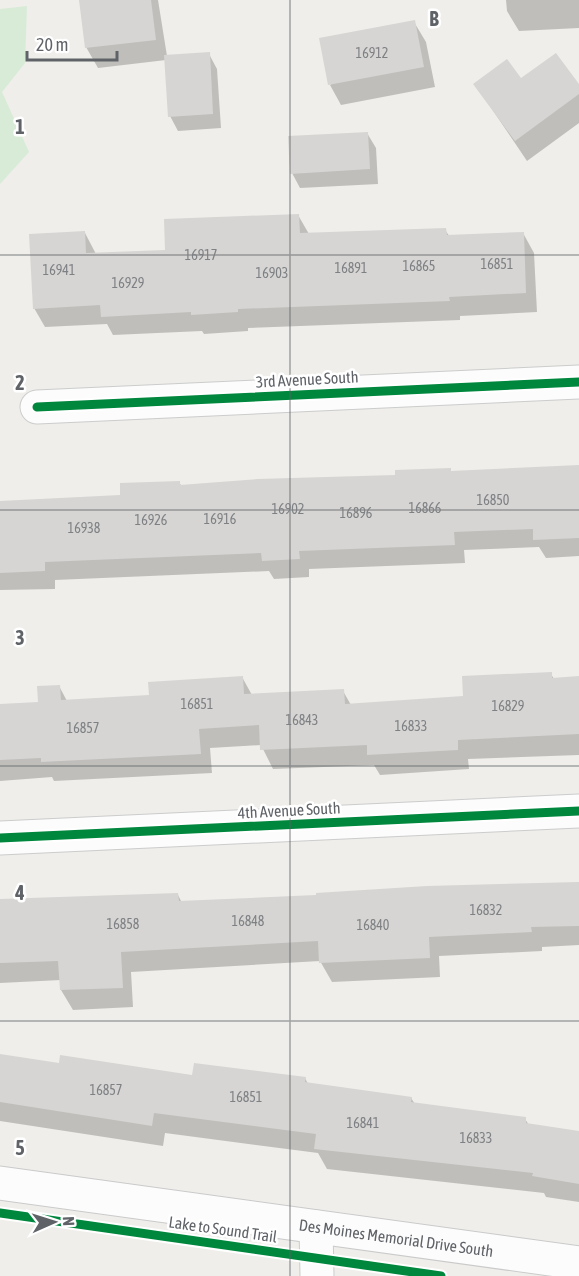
<svg xmlns="http://www.w3.org/2000/svg" width="579" height="1276" viewBox="0 0 579 1276" font-family="'Asap Condensed',sans-serif">
	<rect width="100%" height="100%" fill="#efeeea"/>
	<path fill="#d8ebd6" d="M 27,6 L 25,63 L 2,92 L 29,152 L 0,184 L 0,9 Z"/>
	<path fill="#0003" d="M 80,0 L 158,0 L 167,56 L 209,54 L 217,69 L 221,128 L 178,131 L 170,116 L 166,60 L 98,68 L 86,47 Z
		M 506,0 L 579,0 L 579,28 L 519,31 L 507,11 Z
		M 414,22 L 426,42 L 435,87 L 341,105 L 330,85 Z
		M 521,80 L 579,87 L 579,123 L 527,161 L 475,84 Z
		M 367,133 L 376,148 L 378,184 L 300,188 L 292,173 Z
		M 298,215 L 309,234 L 445,230 L 450,237 L 523,233 L 534,253 L 537,312 L 460,316 L 460,320 L 248,328 L 248,331 L 204,334 L 202,331 L 113,335 L 107,324 L 45,327 L 34,308 L 85,233 L 96,254 L 167,251 Z
		M 579,467 L 579,556 L 546,558 L 539,547 L 464,550 L 465,563 L 309,569 L 309,577 L 274,579 L 269,571 L 55,580 L 55,589 L 0,590 L 0,502 L 122,496 L 179,482 L 182,487 L 396,477 L 450,469 L 452,473 Z
		M 551,674 L 554,679 L 579,678 L 579,755 L 468,759 L 469,769 L 380,775 L 374,765 L 273,769 L 261,745 L 210,748 L 212,773 L 54,781 L 52,777 L 0,781 L 0,706 L 39,704 L 59,686 L 67,701 L 151,696 L 242,677 L 252,695 L 343,691 L 351,705 L 464,698 Z
		M 579,883 L 579,945 L 542,947 L 542,951 L 439,956 L 440,977 L 332,982 L 320,961 L 131,972 L 133,1007 L 73,1010 L 61,990 L 61,980 L 0,983 L 0,901 L 178,895 L 182,903 Z
		M 0,1056 L 60,1065 L 193,1077 L 305,1078 L 308,1084 L 411,1098 L 415,1104 L 525,1119 L 529,1125 L 579,1133 L 579,1202 L 546,1197 L 544,1193 L 327,1169 L 318,1153 L 165,1133 L 163,1146 L 0,1121 Z"/>
	<path fill="#d6d5d3" d="M 79,0 L 151,0 L 156,40 L 85,48 Z
		M 415,20 L 424,67 L 328,85 L 319,38 Z
		M 210,52 L 213,114 L 168,117 L 164,55 Z
		M 556,53 L 579,84 L 579,94 L 515,141 L 473,84 L 507,59 L 521,78 Z
		M 368,132 L 370,169 L 290,174 L 288,136 Z
		M 299,214 L 300,233 L 446,228 L 447,235 L 524,232 L 526,293 L 449,297 L 450,301 L 238,309 L 238,312 L 191,315 L 191,312 L 101,317 L 100,305 L 33,309 L 29,234 L 85,231 L 86,253 L 165,250 L 164,219 Z
		M 579,465 L 579,538 L 533,540 L 533,529 L 454,532 L 455,545 L 299,551 L 300,559 L 262,561 L 261,553 L 45,562 L 45,571 L 0,573 L 0,501 L 120,495 L 120,483 L 180,481 L 180,485 L 258,479 L 395,475 L 395,470 L 451,468 L 451,471 Z
		M 552,672 L 552,678 L 579,676 L 579,734 L 458,740 L 458,750 L 367,755 L 367,745 L 260,750 L 259,725 L 199,729 L 201,754 L 41,762 L 41,758 L 0,760 L 0,704 L 38,702 L 37,686 L 60,685 L 61,700 L 149,695 L 148,682 L 243,676 L 244,694 L 344,689 L 345,704 L 463,696 L 462,676 Z
		M 579,882 L 579,926 L 531,927 L 532,932 L 429,937 L 430,958 L 319,963 L 318,941 L 121,952 L 123,988 L 60,990 L 58,961 L 0,963 L 0,899 L 178,893 L 179,901 L 316,895 L 316,893 L 427,886 Z
		M 0,1054 L 59,1063 L 60,1055 L 192,1075 L 194,1063 L 306,1077 L 305,1082 L 412,1097 L 411,1102 L 526,1117 L 526,1123 L 579,1131 L 579,1184 L 532,1176 L 533,1173 L 314,1149 L 316,1134 L 154,1113 L 152,1126 L 0,1102 Z"/>
	<g fill="none" stroke-linecap="round" stroke-linejoin="round">
		<defs>
			<path id="minor" d="M 37,407 L 579,382
				M 0,838 L 579,811
				M 316,1227 L 317,1276"/>
			<g id="secondary">
				<path id="s1" d="M 0,1183 L 579,1263"/>
			</g>
		</defs>
		<use href="#minor" stroke="#cbcccc" stroke-width="35"/>
		<use href="#secondary" stroke="#cacacb" stroke-width="35"/>
		<use href="#minor" stroke="#fdfcfc" stroke-width="33"/>
		<use href="#secondary" stroke="#fdfcfc" stroke-width="33"/>
		<defs>
			<path id="cycleway" d="M 37,407 L 579,382
				M 0,838 L 579,811
				M 0,1213 L 441,1276"/>
		</defs>
		<use href="#cycleway" stroke="#fff" stroke-width="13"/>
		<use href="#cycleway" stroke="#00873e" stroke-width="9"/>
	</g>
	<path fill="none" stroke="#5f6368" stroke-width="1.5" stroke-opacity="0.55" d="M 290,0 L 290,1276M 0,255 L 579,255M 0,510 L 579,510M 0,766 L 579,766M 0,1021 L 579,1021"/>
	<g text-anchor="middle" dominant-baseline="central" stroke-width="5" stroke-linejoin="round" paint-order="stroke">
		<g font-size="14" fill="#7e8184">
			<text x="372" y="53">16912</text>
			<text x="201" y="255">16917</text>
			<text x="497" y="264">16851</text>
			<text x="419" y="266">16865</text>
			<text x="351" y="268">16891</text>
			<text x="59" y="270">16941</text>
			<text x="272" y="273">16903</text>
			<text x="128" y="283">16929</text>
			<text x="493" y="500">16850</text>
			<text x="425" y="508">16866</text>
			<text x="288" y="509">16902</text>
			<text x="356" y="513">16896</text>
			<text x="220" y="519">16916</text>
			<text x="151" y="520">16926</text>
			<text x="84" y="528">16938</text>
			<text x="197" y="704">16851</text>
			<text x="508" y="706">16829</text>
			<text x="302" y="720">16843</text>
			<text x="411" y="726">16833</text>
			<text x="83" y="728">16857</text>
			<text x="486" y="910">16832</text>
			<text x="248" y="921">16848</text>
			<text x="123" y="924">16858</text>
			<text x="373" y="925">16840</text>
			<text x="106" y="1090">16857</text>
			<text x="246" y="1097">16851</text>
			<text x="363" y="1123">16841</text>
			<text x="476" y="1138">16833</text>
		</g>
		<g font-size="16" fill="#5f6368" stroke="#fff">
			<text transform="translate(307 379) rotate(-3)">3rd Avenue South</text>
			<text transform="translate(289 810) rotate(-3)">4th Avenue South</text>
			<text transform="translate(223 1229) rotate(8)">Lake to Sound Trail</text>
			<text stroke="none"><textPath href="#s1" startOffset="400">Des Moines Memorial Drive South</textPath></text>
		</g>
	</g>
	<g font-size="20" text-anchor="middle" font-weight="bold" fill="#5f6368" stroke="#fff" stroke-width="5" stroke-linejoin="round" paint-order="stroke">
		<text x="434" y="26">B</text>
		<text x="20" y="134">1</text>
		<text x="20" y="390">2</text>
		<text x="20" y="645">3</text>
		<text x="20" y="900">4</text>
		<text x="20" y="1155">5</text>
	</g>
	<g transform="translate(54 1222) rotate(87)" stroke="#ffffff" stroke-width="4.5" paint-order="stroke">
	<path d="M0-4.5L10 22L0 15L-10 22Z" fill="#5f6368"/>
	<text y="-9" font-size="16" font-weight="bold" text-anchor="middle" fill="#5f6368">N</text>
	</g>
	<path d="M27 51v9h90v-9" fill="none" stroke="#5f6368" stroke-width="3"/>
	<text x="36" y="51" font-size="18" fill="#5f6368" stroke="#ffffff" stroke-width="4.5" paint-order="stroke">20 m</text>
</svg>
